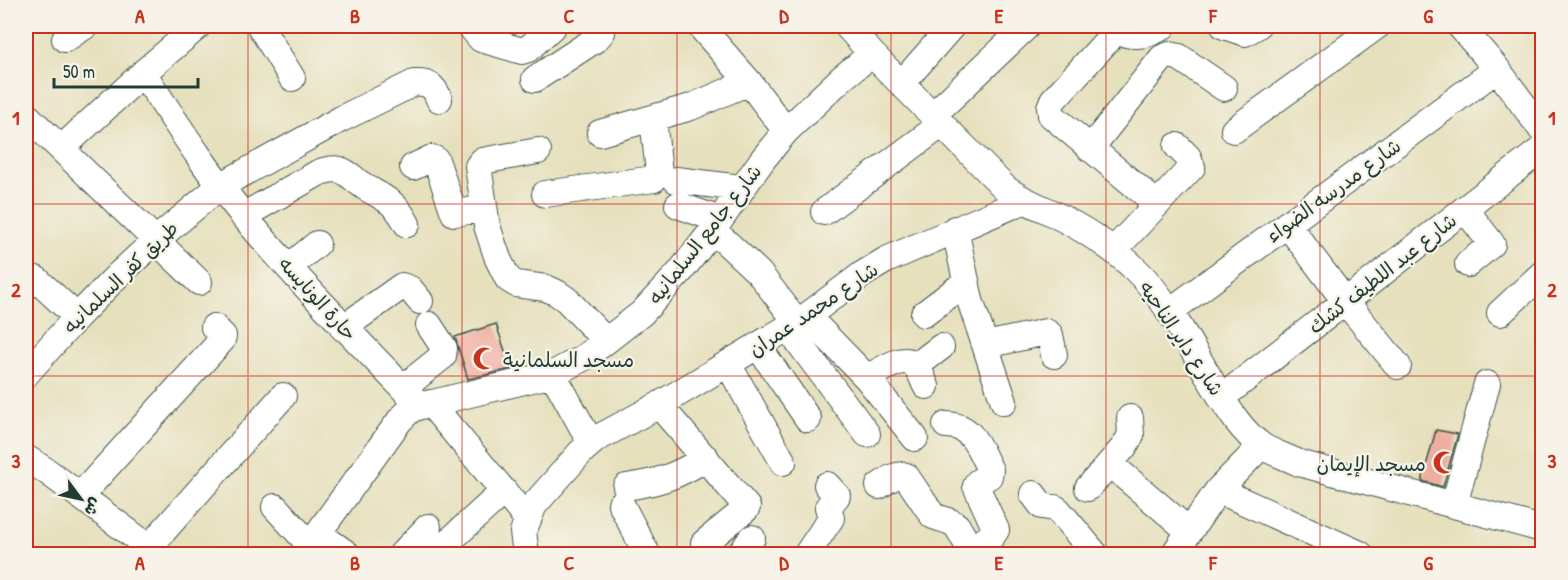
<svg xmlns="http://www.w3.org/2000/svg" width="1568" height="580" viewBox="0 0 1568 580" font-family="'Patrick Hand','Playpen Sans Arabic',sans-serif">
	<rect width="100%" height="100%" fill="#f7f3e8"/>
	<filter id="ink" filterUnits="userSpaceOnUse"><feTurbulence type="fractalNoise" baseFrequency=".0167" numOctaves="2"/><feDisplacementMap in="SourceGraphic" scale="12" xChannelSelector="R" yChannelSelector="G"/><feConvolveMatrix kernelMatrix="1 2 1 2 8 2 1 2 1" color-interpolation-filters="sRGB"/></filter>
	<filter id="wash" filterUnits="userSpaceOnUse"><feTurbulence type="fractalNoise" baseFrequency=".008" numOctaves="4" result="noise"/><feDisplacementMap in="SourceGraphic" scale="24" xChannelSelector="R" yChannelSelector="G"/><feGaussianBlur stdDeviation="1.35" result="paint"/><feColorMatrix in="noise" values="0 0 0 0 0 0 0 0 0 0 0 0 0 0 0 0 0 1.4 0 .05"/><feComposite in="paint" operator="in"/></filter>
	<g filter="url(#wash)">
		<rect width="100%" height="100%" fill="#e6e0bd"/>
		<g id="blocks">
			<path fill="#efad9f" d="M 496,324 L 511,369 L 468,379 L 455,337 Z
				M 1436,430 L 1458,434 L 1443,487 L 1422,481 Z"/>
		</g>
	</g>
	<g filter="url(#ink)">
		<use href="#blocks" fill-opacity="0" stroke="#3d5549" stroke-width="1.5"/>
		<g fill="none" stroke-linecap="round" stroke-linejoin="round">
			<defs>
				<path id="minor" d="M 260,26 L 292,78
					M 470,26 L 481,39 L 522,51 L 528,49 L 553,26
					M 700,26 L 749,82 L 786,131
					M 847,26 L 872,54 L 1006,189 C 1019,198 1032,204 1046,210 C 1077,225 1109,244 1134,268 C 1169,301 1191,348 1216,389 C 1228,409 1242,432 1262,446 C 1273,453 1287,457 1299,463 L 1542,529
					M 1113,26 C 1126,40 1150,36 1163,26
					M 1224,26 L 1245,33 L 1257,26
					M 1460,26 L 1497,69 L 1542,130
					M 1117,30 L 1053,100 L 1050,107 L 1051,115 L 1157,204
					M 65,39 L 85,26
					M 143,73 C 175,121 206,170 243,215 C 298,282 360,342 420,406
					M 535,79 L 596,39 L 602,32 L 601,26
					M 902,83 L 952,26
					M 26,115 L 199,282
					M 933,115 L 1027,26
					M 1234,130 L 1377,26
					M 600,133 L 691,107 L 749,82
					M 62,148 L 143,73 L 198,26
					M 1090,149 L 1162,58 L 1170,55 L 1179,57 L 1224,88
					M 538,151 L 482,161 L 478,166 L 487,226 L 498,259 L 508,279 L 516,284 L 546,288 L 557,293 L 567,300 L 606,341
					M 413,167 L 432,158 L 436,160 L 454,213 L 483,209
					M 676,180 L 741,188
					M 545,194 L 654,179 L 659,172 L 653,119
					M 678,205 L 720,220
					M 1465,209 L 1492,244 L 1468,264
					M 824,212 L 942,124
					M 243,216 L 318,173 C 344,163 347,175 365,187 C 385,199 395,201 407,224
					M 1287,224 L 1345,301 L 1398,366
					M 955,229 L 970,300 L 1004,402
					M 713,230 L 759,273 L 797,322
					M 1114,250 L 1192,167 L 1188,157 L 1177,146
					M 289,267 L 317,244
					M 26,284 L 32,278 L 36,279 L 77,317
					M 1169,312 L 1497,69
					M 1500,313 L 1542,274
					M 924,314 L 966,282
					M 807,316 L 867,378 L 915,438
					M 343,328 L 402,286 L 410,289 L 420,301
					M 788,328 L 867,434
					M 986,345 L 1046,332 L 1050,335 L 1054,355
					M 758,346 L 808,419
					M 728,364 L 783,462
					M 916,366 L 941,347
					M 26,374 L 77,317 L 116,277 L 156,240 L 220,186 L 341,119 L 414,83 C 429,82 434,86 439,99
					M 553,374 L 591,443
					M 867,378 C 879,372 903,353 915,365 C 920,370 923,380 926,386
					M 403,388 L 443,356 L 444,348 L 429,325
					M 1221,398 L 1542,149
					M 430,403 L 527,519
					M 659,405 L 747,507 L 746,509 L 704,543
					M 946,425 C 973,425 979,449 990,470 L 989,476 L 978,482 L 976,486 L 996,530 L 992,536 L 970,549
					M 26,458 L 48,472 L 158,554
					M 1110,464 L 1189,531
					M 879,486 C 888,480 896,473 906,476 L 933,516 L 951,522 L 957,526 L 973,554
					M 626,487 C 660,482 677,476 706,458
					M 1088,488 L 1124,447 L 1131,435 L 1130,418
					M 1218,490 L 1360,554
					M 1033,494 L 1042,506 L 1055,508 L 1059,511 L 1095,554
					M 80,496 L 222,340 L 223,336 L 214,327
					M 621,504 L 647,554
					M 1454,505 L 1487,384
					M 275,507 L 310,545
					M 319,534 L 347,554
					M 143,554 L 283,396
					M 303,554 L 400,420 L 410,410 L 420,406 L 553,374 L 583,358 L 606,341 L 642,313 L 680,272 L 713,230 L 763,159 L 786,131 L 842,78 L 872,54
					M 402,554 L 428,527
					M 435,554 L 504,491
					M 526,554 L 523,532 L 534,505 L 581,452 L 596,439 L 659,405 L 807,316 L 863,274 L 886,260 L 1023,201
					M 740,554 L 752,538
					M 807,554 L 831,518 L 828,507 L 837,496 L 827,485
					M 1174,554 L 1218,490 L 1261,446"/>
			</defs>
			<use href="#minor" stroke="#3d5549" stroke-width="28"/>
			<use href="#minor" stroke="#fff" stroke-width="26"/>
		</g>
	</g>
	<path fill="none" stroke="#c8321e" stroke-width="1.5" stroke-opacity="0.55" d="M 248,26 L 248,554M 462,26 L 462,554M 677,26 L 677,554M 891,26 L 891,554M 1106,26 L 1106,554M 1320,26 L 1320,554M 26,204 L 1542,204M 26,376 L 1542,376"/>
	<defs>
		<symbol id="mosque-bare" viewBox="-9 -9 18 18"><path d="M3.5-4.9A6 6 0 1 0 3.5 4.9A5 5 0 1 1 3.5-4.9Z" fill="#c8321e" stroke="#f7f3e8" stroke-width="2.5" paint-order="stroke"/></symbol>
	</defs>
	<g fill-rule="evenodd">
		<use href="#mosque-bare" x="468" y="342" width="33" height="33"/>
		<use href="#mosque-bare" x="1428" y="446" width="33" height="33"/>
	</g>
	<g text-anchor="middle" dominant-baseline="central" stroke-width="4.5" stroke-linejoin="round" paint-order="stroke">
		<g font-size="20" fill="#1f3d34" stroke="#f7f3e8">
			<text transform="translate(1333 190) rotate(-36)">شارع مدرسه الضواء</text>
			<text transform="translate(704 234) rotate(-52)">شارع جامع السلمانيه</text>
			<text transform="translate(1382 273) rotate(-38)">شارع عبد اللطيف كشك</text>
			<text transform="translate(120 277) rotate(-44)">طريق كفر السلمانيه</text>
			<text transform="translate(318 298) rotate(48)">حارة الونايسه</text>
			<text transform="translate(813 309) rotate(-34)">شارع محمد عمران</text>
			<text transform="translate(1182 338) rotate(56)">شارع داير الناحيه</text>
		</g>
		<g font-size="20" fill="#1f3d34" stroke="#f7f3e8" text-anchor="start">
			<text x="503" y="359">مسجد السلمانية</text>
			<text x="1426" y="463" text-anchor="end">مسجد الإيمان</text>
		</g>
	</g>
	<rect width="1568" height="580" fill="none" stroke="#f7f3e8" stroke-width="66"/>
	<g transform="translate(81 499) rotate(123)" stroke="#f7f3e8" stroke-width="4.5" paint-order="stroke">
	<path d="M0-4.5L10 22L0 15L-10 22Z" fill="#1f3d34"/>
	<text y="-9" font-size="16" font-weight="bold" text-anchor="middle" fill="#1f3d34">ش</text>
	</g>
	<path d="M54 78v9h144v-9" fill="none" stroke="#1f3d34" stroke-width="3"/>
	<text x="63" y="78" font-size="18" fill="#1f3d34" stroke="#f7f3e8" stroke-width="4.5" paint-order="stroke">50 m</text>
	<rect x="33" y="33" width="1502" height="514" fill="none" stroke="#c8321e" stroke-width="2"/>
	<g font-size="20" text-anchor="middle" font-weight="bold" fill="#c8321e">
		<text x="140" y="23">A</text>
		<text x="355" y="23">B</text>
		<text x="569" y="23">C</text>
		<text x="784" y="23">D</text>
		<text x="999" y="23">E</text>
		<text x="1213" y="23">F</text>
		<text x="1428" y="23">G</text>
		<text x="16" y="125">1</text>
		<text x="1552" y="125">1</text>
		<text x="16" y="297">2</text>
		<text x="1552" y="297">2</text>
		<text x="16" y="468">3</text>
		<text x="1552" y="468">3</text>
		<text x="140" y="570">A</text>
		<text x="355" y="570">B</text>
		<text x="569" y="570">C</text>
		<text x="784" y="570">D</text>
		<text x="999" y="570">E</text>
		<text x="1213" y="570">F</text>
		<text x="1428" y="570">G</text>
	</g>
</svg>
